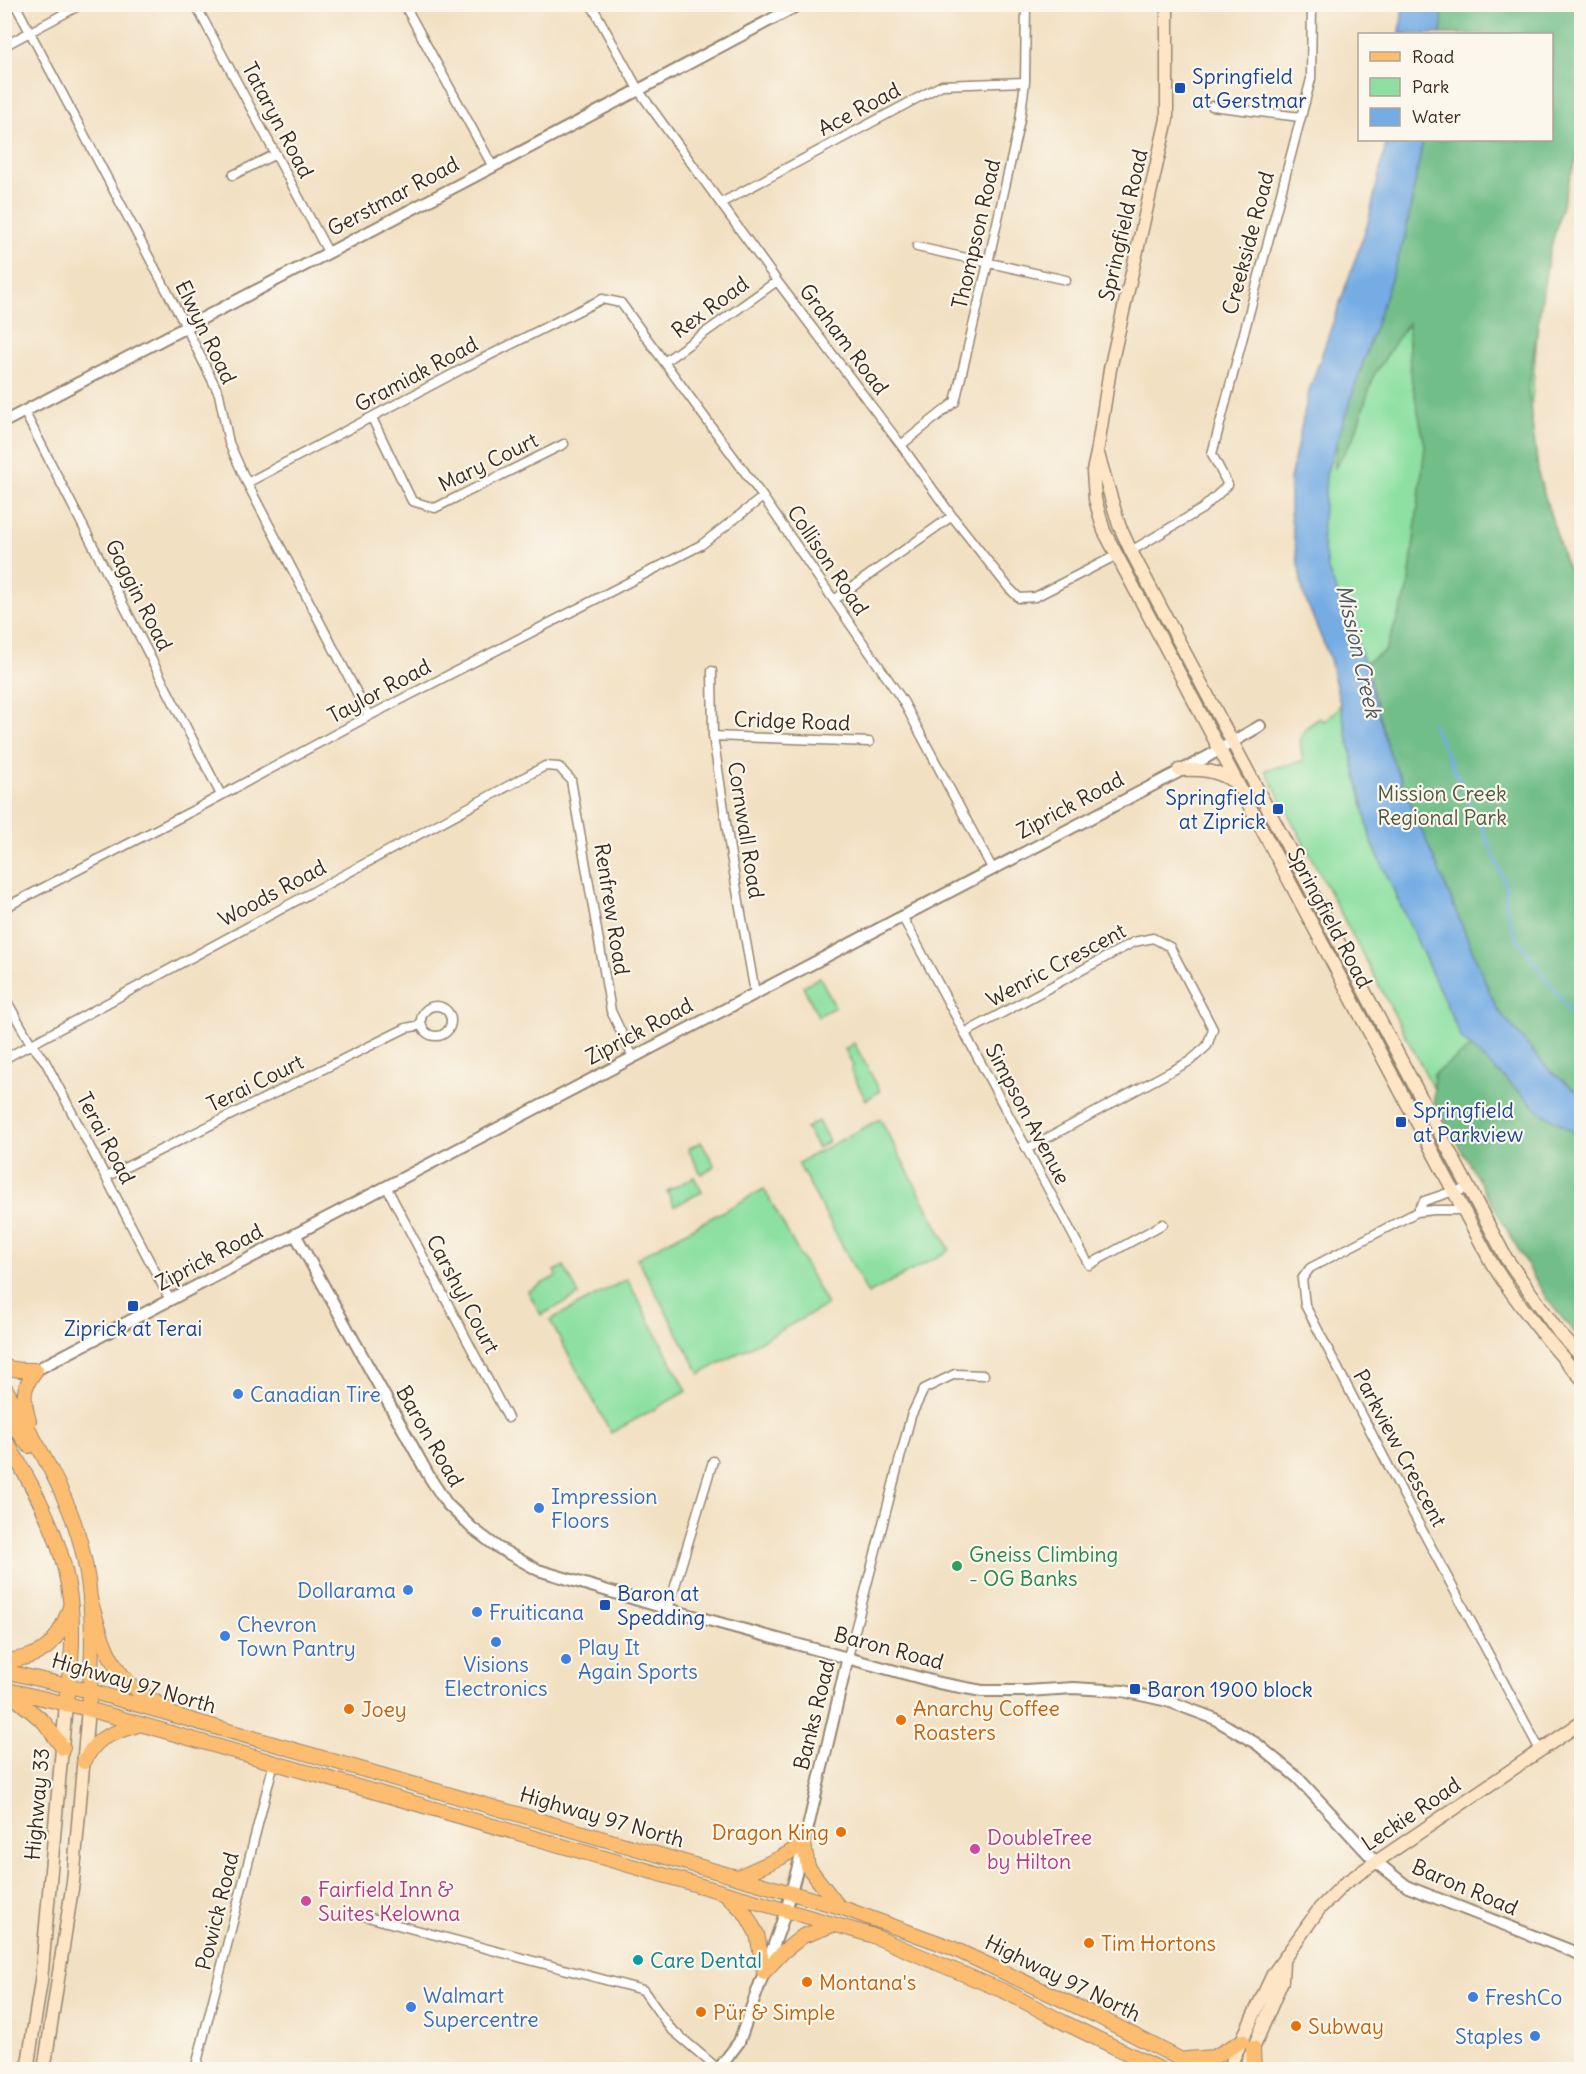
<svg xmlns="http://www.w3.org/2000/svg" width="1586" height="2074" viewBox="0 0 1586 2074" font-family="Delius,sans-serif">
	<rect width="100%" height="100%" fill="#fbf7ec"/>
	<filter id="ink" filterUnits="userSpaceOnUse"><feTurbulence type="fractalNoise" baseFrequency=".0167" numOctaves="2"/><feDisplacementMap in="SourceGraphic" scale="12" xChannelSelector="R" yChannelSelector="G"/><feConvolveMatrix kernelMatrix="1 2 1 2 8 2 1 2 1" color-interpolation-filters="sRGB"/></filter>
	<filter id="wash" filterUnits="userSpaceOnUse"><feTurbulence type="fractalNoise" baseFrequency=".008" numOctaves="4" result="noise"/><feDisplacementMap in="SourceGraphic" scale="24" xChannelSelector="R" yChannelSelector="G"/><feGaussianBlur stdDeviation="1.35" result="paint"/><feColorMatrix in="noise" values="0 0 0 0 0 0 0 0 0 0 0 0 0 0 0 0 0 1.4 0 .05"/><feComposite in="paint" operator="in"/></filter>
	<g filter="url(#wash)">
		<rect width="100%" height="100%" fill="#f2e0c2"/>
		<path fill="#8de0a2" stroke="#648560" stroke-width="1.5" d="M 1581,5 L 1551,152 L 1525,489 L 1581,736 L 1581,1334 L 1436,1093 L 1265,770 L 1303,761 C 1299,736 1297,732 1320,718 L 1324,721 C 1346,706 1343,701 1333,677 L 1349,669 L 1331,604 L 1318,515 L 1339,409 L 1552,140 L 1552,34 Z
			M 820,977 L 835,1007 L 818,1016 L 803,986 Z
			M 854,1043 L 880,1091 L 866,1100 L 851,1071 L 853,1066 L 845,1049 Z
			M 880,1119 L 950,1250 L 868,1294 L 798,1163 Z
			M 818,1121 L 829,1141 L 818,1148 L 806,1128 Z
			M 701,1142 L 715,1166 L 701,1174 L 688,1149 Z
			M 694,1177 L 702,1192 L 674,1206 L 667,1191 Z
			M 764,1189 L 827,1305 L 700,1374 L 637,1258 Z
			M 564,1266 L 579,1295 L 541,1315 L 528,1291 L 557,1276 L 555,1271 Z
			M 627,1279 L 687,1391 L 611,1433 L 550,1320 Z"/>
		<path fill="#72be88" stroke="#567453" stroke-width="1.5" d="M 1440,5 L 1581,5 L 1581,146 L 1569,180 L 1548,258 L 1528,391 L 1539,477 L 1564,559 L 1581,597 L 1581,1096 L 1553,1074 L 1495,1014 L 1354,669 L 1385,651 L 1408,590 L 1425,446 L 1410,372 L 1408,323 L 1374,375 L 1354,437 L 1334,469 L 1338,438 L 1418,140 L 1552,140 L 1552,34 L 1436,34 Z
			M 1476,1044 L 1533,1100 L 1581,1136 L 1581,1341 L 1546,1298 L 1434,1102 L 1434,1074 Z"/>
		<path fill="#75ace4" stroke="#586b81" stroke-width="1.5" d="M 1403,5 L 1443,5 L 1441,34 L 1400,34 Z
			M 1387,140 L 1423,140 L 1405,237 L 1326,474 L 1322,538 L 1328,570 L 1366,666 L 1388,749 L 1497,1009 L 1548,1069 L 1581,1094 L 1581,1136 L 1542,1113 L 1462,1039 L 1371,841 L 1330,659 L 1303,593 L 1290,513 L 1290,479 L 1309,391 L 1368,223 Z"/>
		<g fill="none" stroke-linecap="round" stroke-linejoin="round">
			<path stroke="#75ace4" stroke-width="3" d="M 1432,723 L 1491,848 L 1505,883 L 1506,907 L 1515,935 L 1564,1003 L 1582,1035"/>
		</g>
	</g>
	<g filter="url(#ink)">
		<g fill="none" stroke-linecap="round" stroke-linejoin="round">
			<defs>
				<path id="minor" d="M 15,4 L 186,327 L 219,394 L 229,443 L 247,483 L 369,716
					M 195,4 L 328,252
					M 404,4 L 492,165
					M 591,4 L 639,91 L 777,281 L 901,445 L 952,516 L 1009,588 L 1019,598 L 1035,597 L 1117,555
					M 4,46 L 82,4
					M 1212,106 L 1300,117
					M 233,175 L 276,154
					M 721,203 L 942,85 L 1025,82
					M 917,247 L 1066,280
					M 664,362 L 777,281
					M 24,411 L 221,795
					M 372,418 L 412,501 L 435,508 L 564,444
					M 901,445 L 955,402 L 988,263 L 1020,120 L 1025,82 L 1026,4
					M 247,483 L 466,367 L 602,299 L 621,303 L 763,497 L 903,701 L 992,868
					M 1131,551 L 1202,509 L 1228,485 L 1212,454 L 1311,79 L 1312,4
					M 834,600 L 952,516
					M 712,671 L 713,736 L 731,856 L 755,993
					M 713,736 L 869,742
					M 4,908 L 196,809 L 369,716 L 701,545 L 763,497
					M 902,916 L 1089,1265 L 1163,1224
					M 4,996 L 31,1044 L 45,1061 L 170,1300
					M421 1021a15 15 0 1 1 30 0a15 15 0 1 1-30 0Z
					M 965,1033 L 1134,942 L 1153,938 L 1170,947 L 1213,1029 L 1207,1046 L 1190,1061 L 1027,1149
					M 4,1059 L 545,766 L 559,767 L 571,780 L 611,1011 L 633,1057
					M 106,1177 L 406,1028 L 422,1025
					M 386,1186 L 508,1418
					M 1463,1210 L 1434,1210 L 1417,1212 L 1310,1268 L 1302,1279 L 1305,1305 L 1414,1515 L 1540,1750
					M 1417,1212 L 1424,1201 L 1454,1191 L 1469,1189
					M 668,1609 L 713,1461
					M 848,1657 L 911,1416 L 924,1389 L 955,1374 L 984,1375
					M 360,1915 L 643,1990 L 670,2028 L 718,2069
					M 195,2070 L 274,1762"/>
				<path id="tertiary" d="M 4,422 C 270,283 536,146 800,4
					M 295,1234 L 430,1478 L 447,1504 L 472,1528 L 497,1547 L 538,1570 L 668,1609 L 939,1683 L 982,1691 L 1027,1691 L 1073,1688 L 1123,1691 L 1168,1701 L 1213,1718 L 1257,1744 L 1298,1778 L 1375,1861 L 1408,1887 L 1582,1955
					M 36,1370 L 1207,757 L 1260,726
					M 718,2070 L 739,2042 L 786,1911 L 804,1844 L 848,1657"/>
				<path id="secondary" d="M 1167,4 L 1167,119 L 1110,369 L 1097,453 L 1093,471 L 1095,499 L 1104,531 L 1491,1262 C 1518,1305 1548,1342 1582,1379
					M 1098,454 L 1119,525 L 1131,551 L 1506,1258 L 1560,1334 L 1582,1357
					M 1179,770 C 1201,769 1217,770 1234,782
					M 27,2070 L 41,1981 L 66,1704
					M 44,2070 L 73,1882 L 88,1709
					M 1228,2070 L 1273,1974 L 1320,1908 L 1345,1883 L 1582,1722
					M 1244,2070 L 1282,1981 L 1283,1961"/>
				<path id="primary" d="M 4,1366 C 14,1371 25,1370 36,1370
					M 4,1386 C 26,1425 52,1468 69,1509 C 95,1572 95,1642 88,1709
					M 4,1413 L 29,1446
					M 29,1421 C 23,1399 21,1389 36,1370
					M 4,1438 C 44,1504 74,1559 72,1640 C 72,1661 68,1683 66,1704"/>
				<path id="trunk" d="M 90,1599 C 100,1633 109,1669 138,1691 C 147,1697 157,1703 167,1709
					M 4,1661 C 46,1657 57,1644 70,1607
					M 4,1671 L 90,1691 L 840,1907 L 950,1947 L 1097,2016 L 1201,2070
					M 4,1689 L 88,1709 L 871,1935 L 1006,1992 L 1063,2022 L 1162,2070
					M 7,1691 L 44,1722 L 63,1748
					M 84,1762 C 98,1734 110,1735 138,1725
					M 738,1877 L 780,1858 L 804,1844 L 808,1867 L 839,1907
					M 726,1894 L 746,1914 L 757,1934 L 764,1972
					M 764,1972 L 783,1952 L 803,1936 L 833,1925
					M 1253,2048 L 1254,2070
					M 1186,2059 L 1214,2057 L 1242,2041"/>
			</defs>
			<use href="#minor" stroke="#968570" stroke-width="11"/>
			<use href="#tertiary" stroke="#968570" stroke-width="14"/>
			<use href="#secondary" stroke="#968570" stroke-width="15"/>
			<use href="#primary" stroke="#968570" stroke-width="16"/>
			<use href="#trunk" stroke="#968570" stroke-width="16"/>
			<use href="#minor" stroke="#fff" stroke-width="8"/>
			<use href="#tertiary" stroke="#fff" stroke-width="10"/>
			<use href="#secondary" stroke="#fee5c5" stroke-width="12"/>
			<use href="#primary" stroke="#fcbd6f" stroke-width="14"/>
			<use href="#trunk" stroke="#fcbd6f" stroke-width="14"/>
		</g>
	</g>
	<g fill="#1a4fb4" stroke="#fbf7ec" stroke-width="2">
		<rect x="1174" y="82" width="12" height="12" rx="3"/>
		<rect x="1272" y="803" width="12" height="12" rx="3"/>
		<rect x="1395" y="1116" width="12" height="12" rx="3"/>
		<rect x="127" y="1300" width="12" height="12" rx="3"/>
		<rect x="599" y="1599" width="12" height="12" rx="3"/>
		<rect x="1129" y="1683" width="12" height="12" rx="3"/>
	</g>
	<g fill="#3f7fe0" stroke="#fbf7ec" stroke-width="2">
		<circle cx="238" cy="1394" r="6"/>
		<circle cx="539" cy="1508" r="6"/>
		<circle cx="408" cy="1590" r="6"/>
		<circle cx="477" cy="1612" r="6"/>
		<circle cx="225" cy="1636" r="6"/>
		<circle cx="496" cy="1642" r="6"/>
		<circle cx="566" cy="1659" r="6"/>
		<circle cx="1473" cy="1997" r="6"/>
		<circle cx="411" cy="2007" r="6"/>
		<circle cx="1535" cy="2036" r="6"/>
	</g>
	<circle fill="#2e9e5b" stroke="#fbf7ec" stroke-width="2" cx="957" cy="1566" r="6"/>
	<g fill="#e8710a" stroke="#fbf7ec" stroke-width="2">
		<circle cx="349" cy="1709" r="6"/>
		<circle cx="901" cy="1720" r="6"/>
		<circle cx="841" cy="1832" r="6"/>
		<circle cx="1089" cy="1943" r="6"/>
		<circle cx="807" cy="1982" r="6"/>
		<circle cx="701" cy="2012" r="6"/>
		<circle cx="1296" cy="2026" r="6"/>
	</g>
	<g fill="#d1479c" stroke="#fbf7ec" stroke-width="2">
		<circle cx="975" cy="1849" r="6"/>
		<circle cx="306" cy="1901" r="6"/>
	</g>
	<circle fill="#0f9aa8" stroke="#fbf7ec" stroke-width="2" cx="638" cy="1960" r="6"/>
	<g text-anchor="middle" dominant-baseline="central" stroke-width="4.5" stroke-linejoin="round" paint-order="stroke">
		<g font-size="21" fill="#164399" stroke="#fbf7ec" text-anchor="start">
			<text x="1192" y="76">Springfield<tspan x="1192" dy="24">at Gerstmar</tspan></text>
			<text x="1266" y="797" text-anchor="end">Springfield<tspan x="1266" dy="24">at Ziprick</tspan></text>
			<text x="1413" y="1110">Springfield<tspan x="1413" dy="24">at Parkview</tspan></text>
			<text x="133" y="1328" text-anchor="middle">Ziprick at Terai</text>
			<text x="617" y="1593">Baron at<tspan x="617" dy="24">Spedding</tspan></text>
			<text x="1147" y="1689">Baron 1900 block</text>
		</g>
		<g font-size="21" fill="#3b2a1e" stroke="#fbf7ec">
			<text transform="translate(859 109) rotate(-28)">Ace Road</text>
			<text transform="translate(278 120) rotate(62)">Tataryn Road</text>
			<text transform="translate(393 196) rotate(-28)">Gerstmar Road</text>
			<text transform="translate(1123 225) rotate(-77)">Springfield Road</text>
			<text transform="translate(976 234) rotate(-77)">Thompson Road</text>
			<text transform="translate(1248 243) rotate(-75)">Creekside Road</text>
			<text transform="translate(710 307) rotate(-36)">Rex Road</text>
			<text transform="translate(206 332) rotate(64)">Elwyn Road</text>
			<text transform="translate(844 339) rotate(53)">Graham Road</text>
			<text transform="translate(416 374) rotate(-28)">Gramiak Road</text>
			<text transform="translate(488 462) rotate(-26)">Mary Court</text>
			<text transform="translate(828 560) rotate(56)">Collison Road</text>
			<text transform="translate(139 595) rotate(63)">Gaggin Road</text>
			<text transform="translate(379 691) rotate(-28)">Taylor Road</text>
			<text transform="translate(792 721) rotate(2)">Cridge Road</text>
			<text transform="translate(1070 805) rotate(-28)">Ziprick Road</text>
			<text transform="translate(746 830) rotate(81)">Cornwall Road</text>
			<text transform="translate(272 893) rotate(-28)">Woods Road</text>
			<text transform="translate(612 909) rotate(81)">Renfrew Road</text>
			<text transform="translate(1330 918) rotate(62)">Springfield Road</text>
			<text transform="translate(1056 965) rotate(-28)">Wenric Crescent</text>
			<text transform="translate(639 1031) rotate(-28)">Ziprick Road</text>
			<text transform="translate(255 1083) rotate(-26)">Terai Court</text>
			<text transform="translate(1028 1114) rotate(62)">Simpson Avenue</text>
			<text transform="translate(106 1138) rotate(62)">Terai Road</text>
			<text transform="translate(209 1257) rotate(-28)">Ziprick Road</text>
			<text transform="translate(463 1294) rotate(62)">Carshyl Court</text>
			<text transform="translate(430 1436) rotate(60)">Baron Road</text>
			<text transform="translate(1400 1448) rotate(62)">Parkview Crescent</text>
			<text transform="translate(889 1648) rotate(15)">Baron Road</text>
			<text transform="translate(134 1683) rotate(16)">Highway 97 North</text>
			<text transform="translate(814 1715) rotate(-76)">Banks Road</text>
			<text transform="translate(37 1804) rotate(-85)">Highway 33</text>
			<text transform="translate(1411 1814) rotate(-34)">Leckie Road</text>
			<text transform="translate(602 1817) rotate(16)">Highway 97 North</text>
			<text transform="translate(1465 1887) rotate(23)">Baron Road</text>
			<text transform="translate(217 1911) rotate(-76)">Powick Road</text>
			<text transform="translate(1063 1978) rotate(26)">Highway 97 North</text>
		</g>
		<g font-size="21" fill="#50583f" stroke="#fbf7ec">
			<text x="1442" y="793">Mission Creek<tspan x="1442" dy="24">Regional Park</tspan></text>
		</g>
		<g font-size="21" fill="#366cbe" stroke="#fbf7ec" text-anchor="start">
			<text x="250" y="1394">Canadian Tire</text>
			<text x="551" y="1496">Impression<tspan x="551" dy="24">Floors</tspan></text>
			<text x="396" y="1590" text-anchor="end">Dollarama</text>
			<text x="489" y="1612">Fruiticana</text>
			<text x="237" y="1624">Chevron<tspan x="237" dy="24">Town Pantry</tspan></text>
			<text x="578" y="1647">Play It<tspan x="578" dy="24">Again Sports</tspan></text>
			<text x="496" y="1664" text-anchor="middle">Visions<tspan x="496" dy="24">Electronics</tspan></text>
			<text x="423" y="1995">Walmart<tspan x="423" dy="24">Supercentre</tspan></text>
			<text x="1485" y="1997">FreshCo</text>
			<text x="1523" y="2036" text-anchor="end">Staples</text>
		</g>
		<g font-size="21" fill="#27864d" stroke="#fbf7ec" text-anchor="start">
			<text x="969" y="1554">Gneiss Climbing<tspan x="969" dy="24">- OG Banks</tspan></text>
		</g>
		<g font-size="21" fill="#c56008" stroke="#fbf7ec" text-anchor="start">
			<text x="913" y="1708">Anarchy Coffee<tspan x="913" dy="24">Roasters</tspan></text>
			<text x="361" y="1709">Joey</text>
			<text x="829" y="1832" text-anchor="end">Dragon King</text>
			<text x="1101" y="1943">Tim Hortons</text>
			<text x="819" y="1982">Montana's</text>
			<text x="713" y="2012">Pür &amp; Simple</text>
			<text x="1308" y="2026">Subway</text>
		</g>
		<g font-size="21" fill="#b23c85" stroke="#fbf7ec" text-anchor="start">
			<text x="987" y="1837">DoubleTree<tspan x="987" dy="24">by Hilton</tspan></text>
			<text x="318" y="1889">Fairfield Inn &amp;<tspan x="318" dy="24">Suites Kelowna</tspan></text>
		</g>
		<g font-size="21" fill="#0d838f" stroke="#fbf7ec" text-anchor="start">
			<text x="650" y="1960">Care Dental</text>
		</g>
		<g font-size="22" font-style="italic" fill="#4f5863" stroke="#fbf7ec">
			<text transform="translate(1359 651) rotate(77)">Mission Creek</text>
		</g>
	</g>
	<rect width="1586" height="2074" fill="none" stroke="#fbf7ec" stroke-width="24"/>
	<rect x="1358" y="33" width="195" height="108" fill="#fbf7ec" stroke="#aea59a" stroke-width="1.5"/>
	<rect x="1370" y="52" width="30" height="9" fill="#fcbd6f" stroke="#aea59a" stroke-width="1.5"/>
	<text x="1412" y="63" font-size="18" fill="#3b2a1e">Road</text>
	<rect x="1370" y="78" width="30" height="18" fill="#8de0a2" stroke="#aea59a" stroke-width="1.5"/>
	<text x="1412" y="93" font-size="18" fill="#3b2a1e">Park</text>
	<rect x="1370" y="108" width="30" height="18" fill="#75ace4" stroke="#aea59a" stroke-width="1.5"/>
	<text x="1412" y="123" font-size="18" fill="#3b2a1e">Water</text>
</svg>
